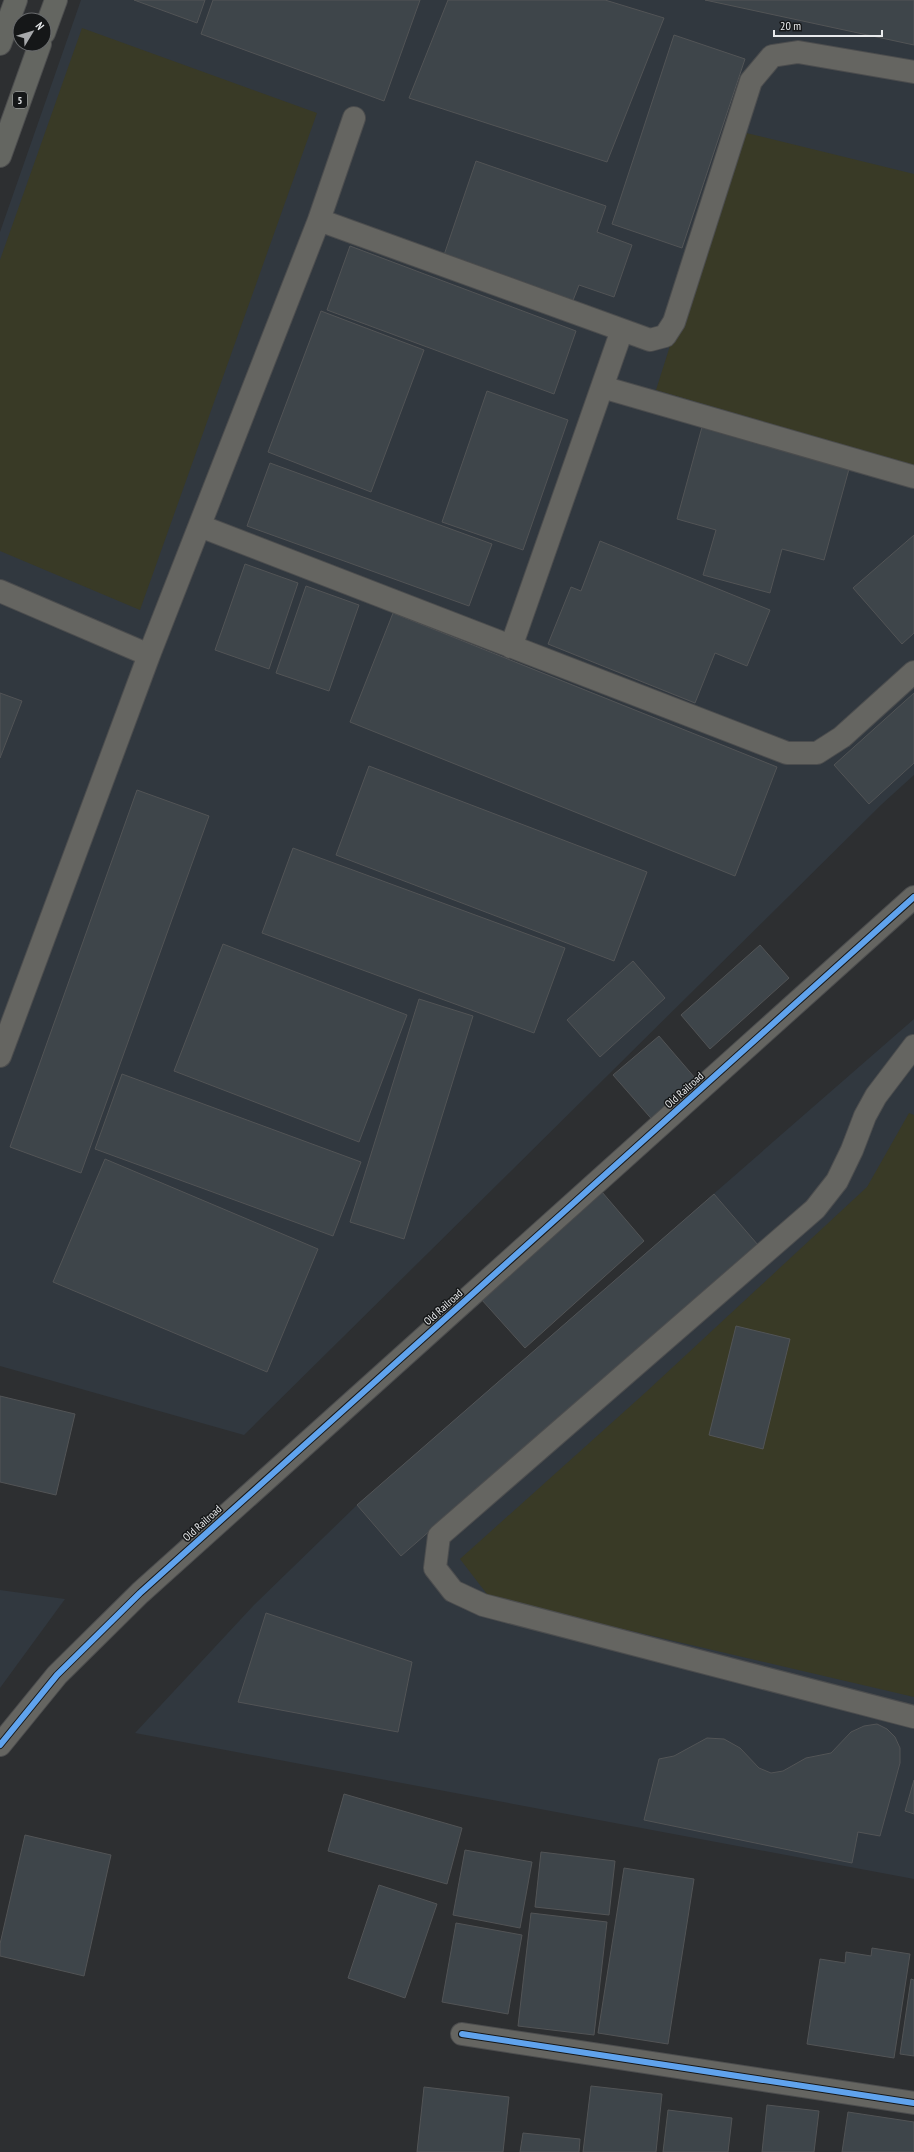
<svg xmlns="http://www.w3.org/2000/svg" width="914" height="2152" viewBox="0 0 914 2152" font-family="'PT Sans Narrow',sans-serif">
	<rect width="100%" height="100%" fill="#2d2f31"/>
	<path fill="#31383f" d="M 81,0 L 914,0 L 914,775 L 882,804 L 244,1435 L 0,1366 L 0,232 Z
		M 914,1019 L 914,1879 L 135,1733 L 254,1605 L 357,1505 Z
		M 0,1590 L 65,1599 L 0,1688 Z"/>
	<path fill="#393a26" d="M 82,28 L 317,113 L 140,610 L 0,551 L 0,260 Z
		M 738,131 L 914,174 L 914,466 L 656,390 Z
		M 909,1113 L 914,1115 L 914,1697 L 490,1598 L 460,1559 L 646,1392 L 867,1187 Z"/>
	<path fill="#3e454a" stroke="#525456" d="M 134,0 L 205,0 L 197,23 Z
		M 213,0 L 420,0 L 384,101 L 201,34 Z
		M 448,0 L 605,0 L 664,18 L 607,162 L 409,98 Z
		M 705,0 L 914,0 L 914,45 Z
		M 674,35 L 745,59 L 682,248 L 612,224 Z
		M 476,161 L 606,206 L 597,232 L 632,245 L 614,297 L 579,285 L 572,303 L 443,258 Z
		M 350,246 L 576,331 L 554,394 L 327,310 Z
		M 321,311 L 424,350 L 371,492 L 268,452 Z
		M 487,391 L 568,420 L 523,550 L 442,522 Z
		M 702,427 L 849,469 L 824,560 L 782,549 L 770,593 L 703,575 L 716,530 L 677,519 Z
		M 270,463 L 492,544 L 469,606 L 247,526 Z
		M 914,535 L 914,633 L 902,644 L 853,588 Z
		M 600,541 L 770,610 L 747,666 L 715,653 L 695,703 L 548,644 L 571,587 L 581,591 Z
		M 245,564 L 298,583 L 269,669 L 215,650 Z
		M 306,586 L 359,605 L 329,691 L 276,673 Z
		M 393,613 L 777,767 L 735,876 L 350,722 Z
		M 0,693 L 22,701 L 0,758 Z
		M 914,693 L 914,763 L 869,804 L 834,765 Z
		M 369,766 L 647,872 L 614,961 L 336,855 Z
		M 137,790 L 209,816 L 81,1173 L 10,1147 Z
		M 293,848 L 565,948 L 534,1033 L 262,933 Z
		M 223,944 L 407,1015 L 359,1142 L 174,1071 Z
		M 760,945 L 789,978 L 710,1049 L 681,1015 Z
		M 633,961 L 665,998 L 600,1057 L 567,1020 Z
		M 419,999 L 473,1016 L 404,1239 L 350,1222 Z
		M 659,1036 L 701,1085 L 656,1124 L 613,1075 Z
		M 122,1074 L 361,1162 L 333,1236 L 95,1149 Z
		M 105,1159 L 318,1249 L 267,1372 L 53,1282 Z
		M 602,1192 L 644,1241 L 525,1348 L 481,1299 Z
		M 714,1194 L 758,1245 L 401,1556 L 357,1505 Z
		M 736,1326 L 790,1339 L 763,1449 L 709,1435 Z
		M 0,1396 L 75,1414 L 56,1495 L 0,1482 Z
		M 266,1613 L 412,1662 L 398,1732 L 238,1702 Z
		M 877,1724 L 887,1729 L 895,1737 L 900,1748 L 900,1763 L 880,1836 L 858,1832 L 852,1863 L 644,1820 L 659,1759 L 674,1756 L 707,1738 L 724,1739 L 740,1748 L 759,1768 L 771,1773 L 783,1771 L 806,1758 L 831,1753 L 851,1732 L 864,1726 Z
		M 914,1780 L 914,1814 L 905,1811 Z
		M 344,1794 L 462,1828 L 447,1884 L 328,1851 Z
		M 25,1835 L 111,1855 L 84,1976 L 0,1956 L 0,1944 Z
		M 465,1850 L 532,1862 L 520,1928 L 453,1915 Z
		M 541,1852 L 615,1861 L 609,1915 L 535,1907 Z
		M 624,1868 L 694,1879 L 668,2044 L 598,2033 Z
		M 379,1885 L 437,1904 L 405,1998 L 348,1978 Z
		M 531,1913 L 607,1922 L 594,2035 L 518,2026 Z
		M 456,1923 L 522,1935 L 508,2014 L 442,2002 Z
		M 872,1948 L 910,1954 L 894,2058 L 807,2044 L 820,1959 L 845,1963 L 846,1952 L 871,1956 Z
		M 911,1979 L 914,1980 L 914,2056 L 900,2054 Z
		M 591,2086 L 662,2094 L 656,2152 L 583,2152 Z
		M 424,2087 L 509,2097 L 503,2152 L 417,2152 Z
		M 767,2105 L 819,2111 L 814,2152 L 762,2152 Z
		M 668,2110 L 732,2118 L 728,2152 L 663,2152 Z
		M 848,2112 L 914,2122 L 914,2152 L 842,2152 Z
		M 523,2133 L 580,2139 L 579,2152 L 520,2152 Z"/>
	<g fill="none" stroke-linecap="round" stroke-linejoin="round">
		<defs>
			<path id="minor" d="M 319,220 L 650,340 L 665,336 L 674,322 L 751,81 L 772,56 L 798,52 L 914,72
				M 602,387 L 914,477
				M 200,526 L 787,753 L 817,753 L 842,737 L 914,672
				M 0,591 L 149,655 L 319,220 L 354,118
				M 511,647 L 622,330
				M 914,1046 L 876,1096 L 865,1116 L 852,1150 L 837,1181 L 815,1209 L 439,1536 L 435,1568 L 453,1591 L 483,1605 L 914,1717
				M 0,1056 L 149,655
				M 0,1745 L 57,1675 L 140,1593 L 914,897
				M 462,2034 L 914,2103"/>
			<path id="major" d="M 44,33 L 56,0
				M 0,44 L 16,0
				M 0,156 L 40,44"/>
		</defs>
		<use href="#minor" stroke="#4c4d4e" stroke-width="24"/>
		<use href="#major" stroke="#4c4d4e" stroke-width="24"/>
		<use href="#minor" stroke="#656561" stroke-width="22"/>
		<use href="#major" stroke="#646661" stroke-width="22"/>
		<defs>
			<path id="cycleway" d="M 0,1745 L 57,1675 L 140,1593 L 914,897
				M 462,2034 L 914,2103"/>
		</defs>
		<use href="#cycleway" stroke="#151718" stroke-width="8"/>
		<use href="#cycleway" stroke="#60a3ed" stroke-width="6"/>
	</g>
	<g text-anchor="middle" dominant-baseline="central" stroke-width="3" stroke-linejoin="round" paint-order="stroke">
		<rect fill="#151718" stroke="#a9abac" stroke-width="1" x="13" y="92" width="14" height="16" rx="3"/>
		<g font-size="10" font-weight="bold" fill="#e8eaec">
			<text x="20" y="100">5</text>
		</g>
		<g font-size="11" fill="#e8eaec" stroke="#151718">
			<text transform="translate(684 1090) rotate(-42)">Old Railroad</text>
			<text transform="translate(443 1307) rotate(-42)">Old Railroad</text>
			<text transform="translate(202 1523) rotate(-42)">Old Railroad</text>
		</g>
	</g>
	<g transform="translate(32 32) rotate(52)"><circle r="19" fill="#151718" stroke="#696b6d"/>
	<path d="M0-3L7 15L0 10L-7 15Z" fill="#a7a9ab"/>
	<text y="-6" font-size="11" font-weight="bold" text-anchor="middle" fill="#e8eaec">N</text>
	</g>
	<path d="M774 30v6h108v-6" fill="none" stroke="#e8eaec" stroke-width="2"/>
	<text x="780" y="30" font-size="12" fill="#e8eaec" stroke="#151718" stroke-width="3" paint-order="stroke">20 m</text>
</svg>
